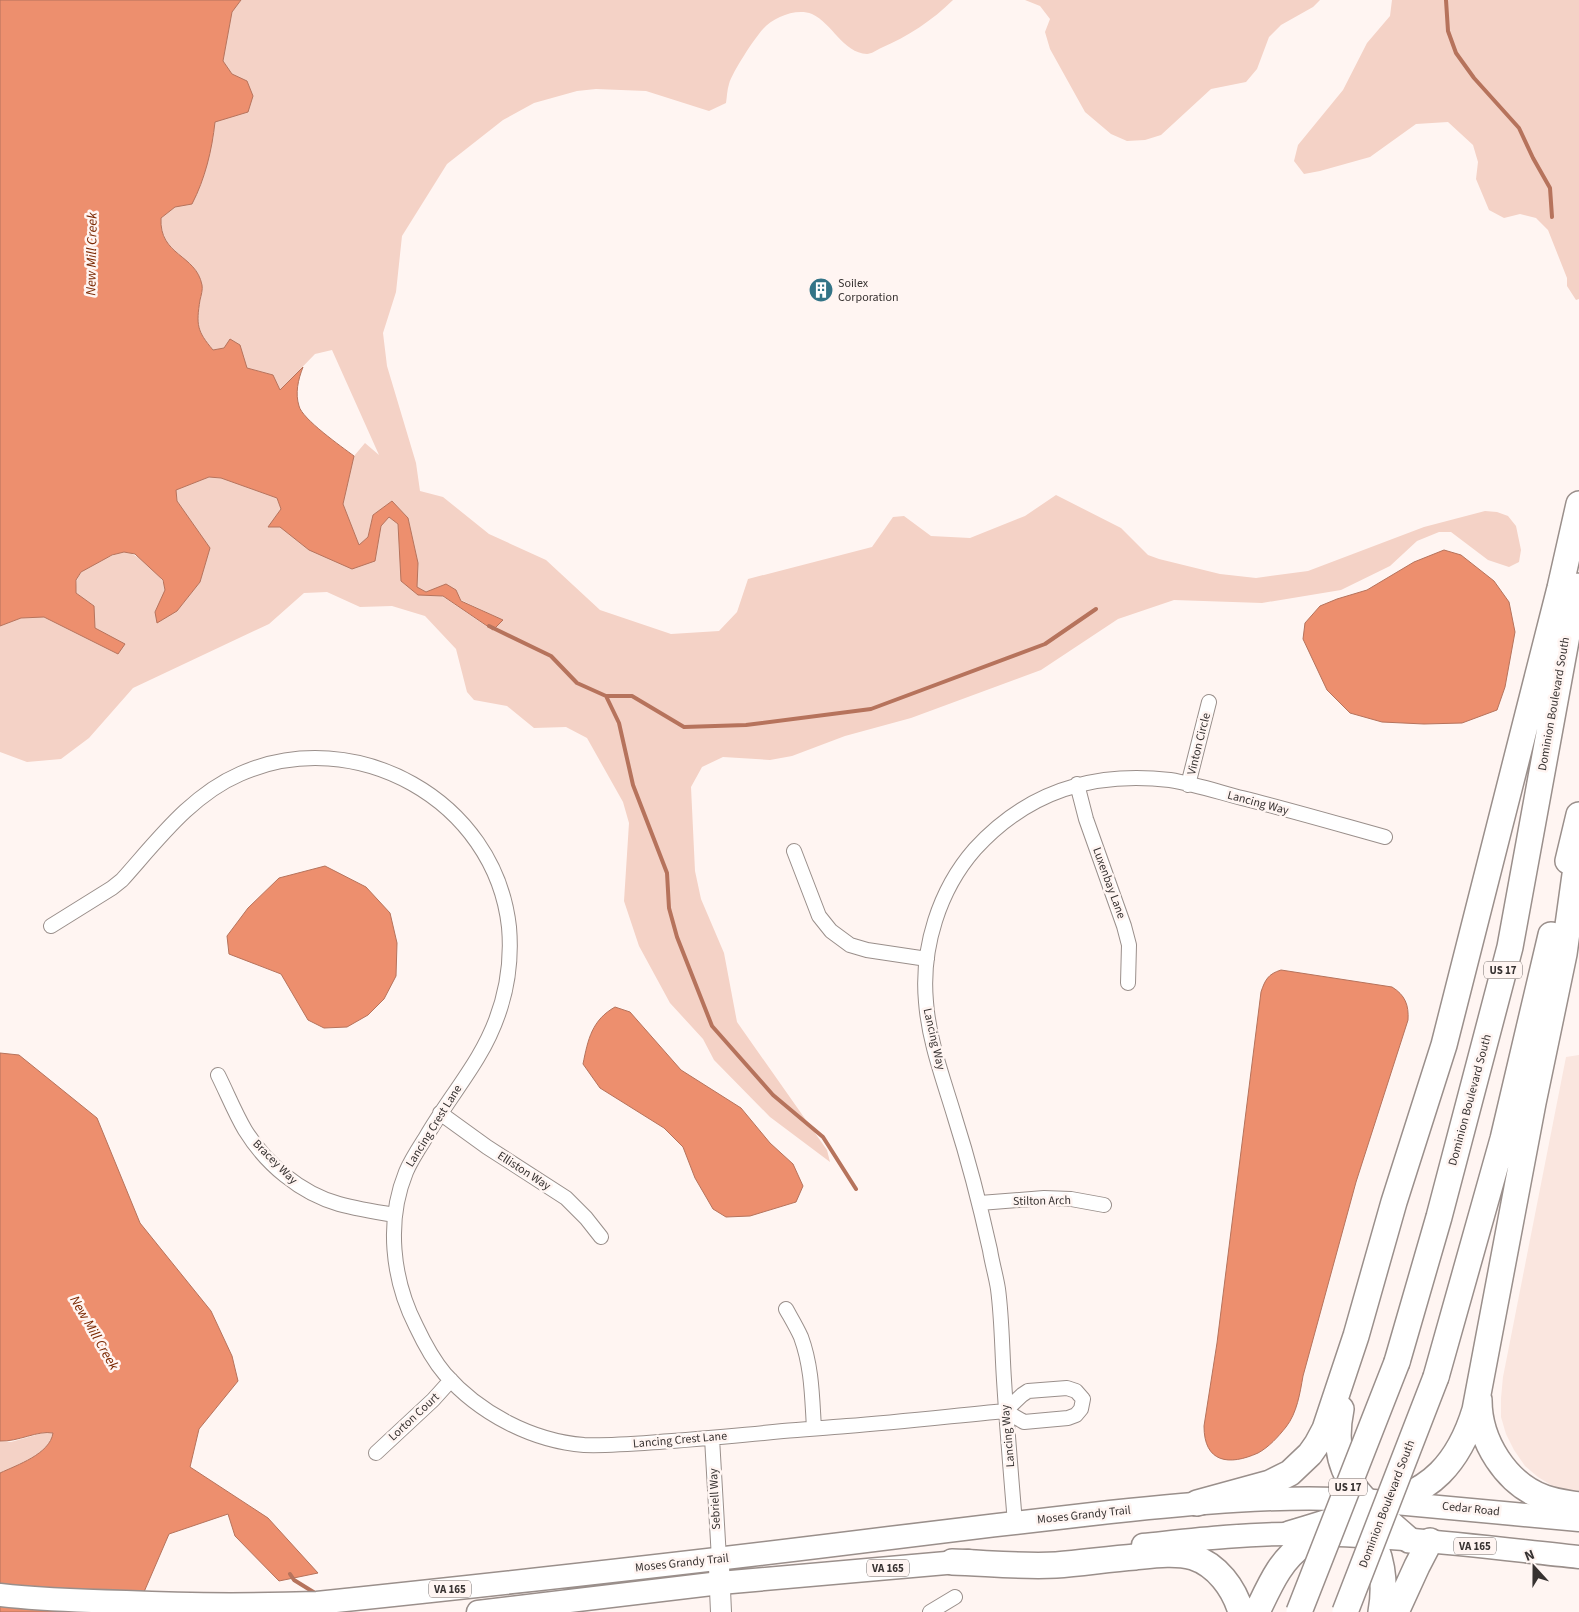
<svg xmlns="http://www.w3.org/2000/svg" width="1579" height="1612" viewBox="0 0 1579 1612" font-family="'Source Sans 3',sans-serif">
	<rect width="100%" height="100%" fill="#fff5f2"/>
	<path fill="#fae6df" d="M 1579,1055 L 1579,1496 L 1556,1488 L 1538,1477 L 1525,1466 L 1514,1450 L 1506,1434 L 1501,1417 L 1501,1398 L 1503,1377 L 1566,1057 Z"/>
	<path fill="#f4d2c6" d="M 241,0 L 953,0 C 933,20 907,37 881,48 C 877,50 871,54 867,54 C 843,53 832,23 812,14 C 796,8 774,17 763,29 C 754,39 733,71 729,84 C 727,90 727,97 726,103 L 709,111 L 646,91 L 596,89 L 577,91 L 534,103 L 503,120 L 447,164 L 402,236 L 396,292 L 383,333 L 387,366 L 416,463 L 420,491 L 443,497 L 489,534 L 546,560 L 600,610 L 671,634 L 719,631 L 737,612 L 748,579 L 872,547 L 893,517 L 904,516 L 931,536 L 970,538 L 1025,516 L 1056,495 L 1121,528 L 1148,555 L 1159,559 L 1220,574 L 1256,578 L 1308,571 L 1424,527 L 1485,511 L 1497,512 L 1508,516 L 1516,526 L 1521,550 L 1519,562 L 1509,567 L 1488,560 L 1451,532 L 1439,532 L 1417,541 L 1390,566 L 1341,590 L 1262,603 L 1174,600 L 1118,619 L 1041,670 L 911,718 L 845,736 L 792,756 L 770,760 L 723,757 L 702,767 L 691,787 L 695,871 L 701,899 L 724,953 L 737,1022 L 827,1150 L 830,1162 L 770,1117 L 714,1060 L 703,1039 L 670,1003 L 639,946 L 624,901 L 629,823 L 623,802 L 587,738 L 566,727 L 534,728 L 507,706 L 474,700 L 467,692 L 456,649 L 425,616 L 392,606 L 360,607 L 327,592 L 304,593 L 269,624 L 133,688 L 89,738 L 61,759 L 27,762 L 0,752 L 0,626 L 21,618 L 44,617 L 118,654 L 124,644 L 94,628 L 94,606 L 76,593 C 76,585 76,580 80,574 C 85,567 117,552 125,552 C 138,553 166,577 165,590 C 164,597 158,606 155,612 L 177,611 L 200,582 L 210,548 L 177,501 L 176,490 L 209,477 L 221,478 L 277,498 L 281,509 L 269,527 L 280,526 L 309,550 L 375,561 L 381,525 L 389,517 L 398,524 L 402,581 L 418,595 L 442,596 L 492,630 L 503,620 L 461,600 L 456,590 L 426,592 L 417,587 L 418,563 L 408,518 L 392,501 L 373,515 L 368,537 L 359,545 L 343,504 L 354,456 L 365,443 L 379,455 L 332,350 L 315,354 L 280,390 L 273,375 L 247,368 L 224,348 L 213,350 C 197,330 196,325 200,300 C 201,296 203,289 202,285 C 196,254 159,257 161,218 L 175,207 L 213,139 L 215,122 L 232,74 L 223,61 L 232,12 Z
		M 1025,0 L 1320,0 L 1313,7 L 1281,25 L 1269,37 L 1257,69 L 1246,82 L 1211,89 L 1161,135 L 1145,140 L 1127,141 L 1111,134 L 1085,112 L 1050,49 L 1045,32 L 1050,19 L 1040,6 Z
		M 1392,0 L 1579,0 L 1579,299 L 1576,300 L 1567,286 L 1567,278 L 1548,230 L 1536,218 L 1520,214 L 1504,218 L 1489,210 L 1476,179 L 1478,162 L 1473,145 L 1448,122 L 1416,124 L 1370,157 L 1320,171 L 1304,174 L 1294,161 L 1298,145 L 1343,90 L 1367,43 L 1390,16 Z
		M 46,1432 L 53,1432 C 50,1455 18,1464 0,1473 L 0,1441 L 11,1442 Z"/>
	<path fill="#ed8f6e" stroke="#b6735c" d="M 0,0 L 241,0 L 232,12 L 223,61 L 232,74 L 247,81 L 253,96 L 248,112 L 215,122 C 212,150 205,179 192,204 L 175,207 L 161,218 C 159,256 196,254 202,285 C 203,289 201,296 200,300 C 196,325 197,331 213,350 L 224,348 L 230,339 L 240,345 L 247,368 L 273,375 L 280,390 L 303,367 C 298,380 295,393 299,406 C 302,419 342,447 354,456 L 343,504 L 359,545 L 368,537 L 373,515 L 392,501 L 408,518 L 418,563 L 417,587 L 426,592 L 446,584 L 456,590 L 461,601 L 503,620 L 493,630 L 443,596 L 418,595 L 401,581 L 398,524 L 389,517 L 381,526 L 375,561 L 352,569 L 309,550 L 280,527 L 268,527 L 281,509 L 277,498 L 221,478 L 209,477 L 176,490 L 177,501 L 210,548 L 200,582 L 177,611 L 157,623 L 155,612 L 165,590 L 163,580 L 135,554 L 124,552 L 112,555 L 81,572 L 76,580 L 76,593 L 94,606 L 95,628 L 125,644 L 118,654 L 44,617 L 21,618 L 0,626 Z
		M 1444,550 L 1461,555 L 1494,581 L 1509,602 L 1515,632 L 1505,687 L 1497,710 L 1462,723 L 1424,724 L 1382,722 L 1350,713 L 1327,690 L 1303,639 L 1305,623 L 1320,606 L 1337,599 L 1367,590 L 1414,562 Z
		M 325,866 L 366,887 L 390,913 L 397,943 L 396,976 L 384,999 L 368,1015 L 347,1027 L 324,1028 L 308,1020 L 281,974 L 229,954 L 227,936 L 248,908 L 279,878 Z
		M 1281,970 L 1392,987 C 1405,995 1409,1005 1408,1020 L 1356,1182 L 1303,1376 C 1300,1393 1297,1413 1286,1427 C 1278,1437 1269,1447 1258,1453 C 1229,1466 1204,1463 1204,1426 L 1217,1343 L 1261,992 C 1265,980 1268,974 1281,970 Z
		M 615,1007 L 630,1012 L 681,1070 L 741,1108 L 770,1143 L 793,1164 L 803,1186 L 796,1202 L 750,1216 L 726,1217 L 713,1209 L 695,1178 L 683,1147 L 664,1128 L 600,1088 L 583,1064 C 588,1039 592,1020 615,1007 Z
		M 0,1053 L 19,1055 L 97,1118 L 140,1223 L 211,1311 L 232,1356 L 238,1381 L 199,1429 L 190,1467 L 268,1518 L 318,1573 L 279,1581 L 235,1536 L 228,1514 L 169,1534 L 144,1592 L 141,1612 L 0,1612 L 0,1473 C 17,1465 50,1454 53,1433 C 38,1430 18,1442 0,1441 Z"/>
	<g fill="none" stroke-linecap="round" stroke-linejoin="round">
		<path stroke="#b6735c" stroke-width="4" d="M 1446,0 L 1448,31 L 1456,53 L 1474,78 L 1519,128 L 1533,158 L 1550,188 L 1552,217
			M 489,626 L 551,656 L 577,683 L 606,696 L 619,723 L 633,785 L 667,873 L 669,908 L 677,937 L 712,1026 L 773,1095 L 823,1137 L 856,1189
			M 606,696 L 632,696 L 684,727 L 746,725 L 871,709 L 1045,644 L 1096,609
			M 290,1574 L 294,1580 L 315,1593"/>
		<defs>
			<path id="street" d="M 1077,784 L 1086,819 L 1124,926 L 1129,945 L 1128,983
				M 1188,785 L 1209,702
				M 794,851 L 819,916 L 831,931 L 850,945 L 867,950 L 927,959
				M 51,926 L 112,888 L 122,880 C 157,841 191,795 240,774 C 355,723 495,800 509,927 C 513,973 502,1017 478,1057 C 462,1084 442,1109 426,1137 C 419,1148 411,1160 406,1172 C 386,1221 392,1279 416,1326 C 424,1343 433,1360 445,1374 C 479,1413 532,1441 584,1445 C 613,1446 642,1443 672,1441 C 709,1438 746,1435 783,1431 C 804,1429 825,1428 847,1426 C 900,1422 952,1416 1005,1411
				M 218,1075 C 227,1093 235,1113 245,1130 C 266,1164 300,1193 339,1204 C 357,1209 376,1212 395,1215
				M 440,1113 L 487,1147 L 566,1198 L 586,1218 L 601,1237
				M 980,1203 L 1044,1198 L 1071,1199 L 1104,1205
				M 786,1309 C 791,1318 797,1328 801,1337 C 812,1367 812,1397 814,1428
				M 1067,1388 L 1076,1391 L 1083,1399 L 1081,1409 L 1076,1415 L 1068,1418 L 1024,1422 L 1005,1411 L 1022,1395 L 1028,1391 Z
				M 712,1438 L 719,1559
				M 376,1453 L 433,1400 L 451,1380
				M 1015,1523 C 1011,1475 1007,1428 1004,1380 C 1002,1350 1002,1319 998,1289 C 996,1276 992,1263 990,1250 C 980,1205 969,1162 955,1118 C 944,1081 929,1042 926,1002 C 921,948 939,890 975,849 C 1028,791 1093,771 1170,780 C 1194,784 1219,792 1242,798 C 1290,810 1338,824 1385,837
				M 930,1612 L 955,1597"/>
			<path id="secondary" d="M 719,1567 L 721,1612"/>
			<path id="primary" d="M 1143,1545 C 1192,1540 1241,1534 1291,1534 C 1387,1534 1483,1547 1579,1557
				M 0,1595 C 42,1600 84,1601 126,1602 C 189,1605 253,1605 317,1603 C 508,1583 699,1562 890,1538 C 963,1529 1037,1520 1110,1512 C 1195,1503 1278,1495 1363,1500 L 1579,1520
				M 478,1612 L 720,1583 L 969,1561"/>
			<path id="highway" d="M 1568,861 L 1579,815
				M 1397,1362 L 1439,1217 L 1510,947 L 1576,586
				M 1436,1377 L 1503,1139 L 1551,935
				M 1479,1400 C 1479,1441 1506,1484 1545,1498 C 1556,1502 1567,1503 1579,1505
				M 1341,1409 C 1327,1477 1364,1500 1409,1540
				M 1197,1503 L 1270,1483 L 1290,1473 L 1310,1454 L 1317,1444 L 1325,1429 L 1356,1336 L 1394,1202 L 1444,1045 L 1560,588 L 1579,504
				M 1364,1529 C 1383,1550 1386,1585 1381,1612
				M 1289,1534 C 1310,1528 1331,1521 1351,1515 C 1382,1505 1416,1497 1440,1473 C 1457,1456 1468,1433 1475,1410 L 1533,1103 L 1564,954 L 1579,846
				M 952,1562 C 986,1563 1022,1567 1056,1565 C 1082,1563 1109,1559 1135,1557 C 1154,1555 1175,1552 1193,1557 C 1217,1565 1234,1588 1241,1612
				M 1257,1612 C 1270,1585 1280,1560 1305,1543 C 1311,1540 1316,1536 1322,1534
				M 1396,1612 L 1417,1566 L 1430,1541"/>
		</defs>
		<use href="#street" stroke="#9a8f8b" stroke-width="16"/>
		<use href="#secondary" stroke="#9a8f8b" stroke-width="22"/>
		<use href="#primary" stroke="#9a8f8b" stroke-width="25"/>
		<use href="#highway" stroke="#9a8f8b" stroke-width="28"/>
		<use href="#street" stroke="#fff" stroke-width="14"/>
		<use href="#secondary" stroke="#fff" stroke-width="20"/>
		<use href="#primary" stroke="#fff" stroke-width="22"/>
		<use href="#highway" stroke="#fff" stroke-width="25"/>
		<defs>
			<path id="highway-bridge" d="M 1299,1612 L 1397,1362
				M 1345,1612 L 1436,1377"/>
		</defs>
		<use href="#highway-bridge" stroke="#9a8f8b" stroke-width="28" stroke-linecap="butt"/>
		<use href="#highway-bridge" stroke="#fff" stroke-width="25"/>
	</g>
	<defs>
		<symbol id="building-disc" viewBox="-11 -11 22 22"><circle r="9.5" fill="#337487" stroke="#fff5f2"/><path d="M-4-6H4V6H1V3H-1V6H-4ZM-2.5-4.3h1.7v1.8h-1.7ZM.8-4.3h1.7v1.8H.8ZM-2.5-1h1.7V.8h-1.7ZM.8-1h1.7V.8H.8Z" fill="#fff"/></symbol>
	</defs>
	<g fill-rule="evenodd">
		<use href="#building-disc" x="807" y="276" width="28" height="28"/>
	</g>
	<g text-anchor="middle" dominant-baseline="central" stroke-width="5" stroke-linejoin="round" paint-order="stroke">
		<g fill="#fff5f2" stroke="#736c6b" stroke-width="1">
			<rect x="1484" y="961.5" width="38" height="17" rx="4"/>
			<rect x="1329" y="1478.5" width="38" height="17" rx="4"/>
			<rect x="1454" y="1537.5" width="42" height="17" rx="4"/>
			<rect x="867" y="1559.5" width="42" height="17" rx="4"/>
			<rect x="429" y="1580.5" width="42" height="17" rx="4"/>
		</g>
		<g font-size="11" font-weight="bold" fill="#373231">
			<text x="1503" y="970">US 17</text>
			<text x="1348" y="1487">US 17</text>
			<text x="1475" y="1546">VA 165</text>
			<text x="888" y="1568">VA 165</text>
			<text x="450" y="1589">VA 165</text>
		</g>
		<g font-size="12" fill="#373231" stroke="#fff5f2" text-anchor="start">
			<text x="838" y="283">Soilex<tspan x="838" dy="14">Corporation</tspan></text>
		</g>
		<g font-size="12" fill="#373231" stroke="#fff5f2">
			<text transform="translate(1554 704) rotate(-80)">Dominion Boulevard South</text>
			<text transform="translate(1199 744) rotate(-76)">Vinton Circle</text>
			<text transform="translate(1258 803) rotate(15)">Lancing Way</text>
			<text transform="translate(1109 883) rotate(70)">Luxenbay Lane</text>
			<text transform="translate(934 1039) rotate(77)">Lancing Way</text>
			<text transform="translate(1470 1100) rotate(-75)">Dominion Boulevard South</text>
			<text transform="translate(434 1126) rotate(-58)">Lancing Crest Lane</text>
			<text transform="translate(275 1162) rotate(45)">Bracey Way</text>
			<text transform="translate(524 1171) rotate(33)">Elliston Way</text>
			<text transform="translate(1042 1201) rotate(-1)">Stilton Arch</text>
			<text transform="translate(414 1417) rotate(-43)">Lorton Court</text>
			<text transform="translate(1008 1436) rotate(-95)">Lancing Way</text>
			<text transform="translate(680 1440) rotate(-5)">Lancing Crest Lane</text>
			<text transform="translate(715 1499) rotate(-93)">Sebriell Way</text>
			<text transform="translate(1387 1504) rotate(-69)">Dominion Boulevard South</text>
			<text transform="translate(1471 1509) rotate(6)">Cedar Road</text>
			<text transform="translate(1084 1515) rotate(-6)">Moses Grandy Trail</text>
			<text transform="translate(682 1563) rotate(-6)">Moses Grandy Trail</text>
		</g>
		<g font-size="14" font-style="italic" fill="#7a2700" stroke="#fff5f2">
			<text transform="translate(92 254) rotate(-89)">New Mill Creek</text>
			<text transform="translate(94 1333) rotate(60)">New Mill Creek</text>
		</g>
	</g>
	<g transform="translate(1534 1567) rotate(339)" stroke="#fff5f2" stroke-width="4" paint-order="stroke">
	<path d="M0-4L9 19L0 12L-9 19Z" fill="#373231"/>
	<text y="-8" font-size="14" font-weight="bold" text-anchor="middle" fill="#373231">N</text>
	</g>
</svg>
